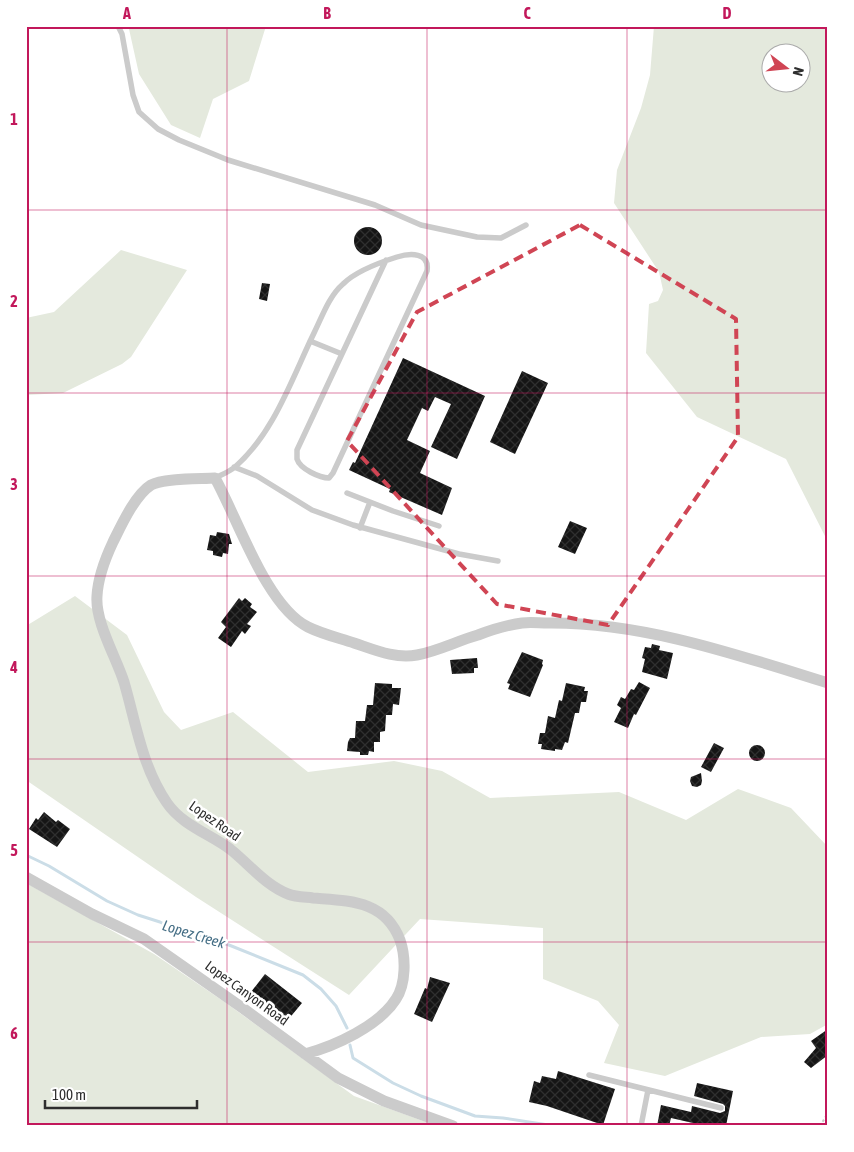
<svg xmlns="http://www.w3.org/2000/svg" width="854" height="1152" viewBox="0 0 854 1152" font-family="'Asap Condensed',sans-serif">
	<defs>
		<pattern id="building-cross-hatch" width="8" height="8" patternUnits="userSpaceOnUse" patternTransform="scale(1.25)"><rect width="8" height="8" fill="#151515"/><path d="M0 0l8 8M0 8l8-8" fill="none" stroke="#2f2f2f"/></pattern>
	</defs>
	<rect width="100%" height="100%" fill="#fff"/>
	<path fill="#e4e9dd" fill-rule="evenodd" d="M 132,26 L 266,26 L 249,81 L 213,99 L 200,138 L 171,125 L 139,74 L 129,29 Z
		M 654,26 L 828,26 L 828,542 L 786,459 L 697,417 L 646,353 L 649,304 L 658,301 L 663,290 L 659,272 L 614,203 L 617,170 L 641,108 L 650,75 ZM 772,52 L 802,52 L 802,82 L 772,82 Z
		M 121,250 L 187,270 L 131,357 L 122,364 L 63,393 L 26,395 L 26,318 L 54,312 Z
		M 75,596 L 127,635 L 164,712 L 181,730 L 233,712 L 308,772 L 394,761 L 442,771 L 490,798 L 619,792 L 686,820 L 738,789 L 791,808 L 828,847 L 828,1024 L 810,1034 L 761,1037 L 665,1076 L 604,1063 L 619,1025 L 598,1001 L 543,979 L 543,928 L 420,919 L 349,995 L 196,897 L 26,780 L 26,626 Z
		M 26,883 L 154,954 L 226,1003 L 354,1096 L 437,1126 L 30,1126 L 26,1114 Z"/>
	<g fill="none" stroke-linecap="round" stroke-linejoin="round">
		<path stroke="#cbdde7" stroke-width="3" d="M 26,855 L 49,866 L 107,901 L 138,915 L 160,922 L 181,933 L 205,937 L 229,945 L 303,975 L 321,989 L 336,1006 L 347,1028
			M 350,1045 L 353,1058 L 393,1083 L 421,1096 L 475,1116 L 503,1118 L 555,1126"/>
	</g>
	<path fill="url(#building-cross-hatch)" d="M354 241a14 14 0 1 1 28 0a14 14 0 1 1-28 0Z
		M 262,283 L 270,284 L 267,301 L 259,299 Z
		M 403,358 L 485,396 L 457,459 L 431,447 L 451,404 L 435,397 L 428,411 L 422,408 L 407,440 L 430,451 L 420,473 L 452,488 L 442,515 L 389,492 L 390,489 L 349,470 L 353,462 L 355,463 Z
		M 522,371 L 548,383 L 515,454 L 490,442 Z
		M 570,521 L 587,528 L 575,554 L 558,547 Z
		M 217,532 L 229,534 L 232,544 L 229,544 L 228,554 L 223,553 L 222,557 L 213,555 L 213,551 L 207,550 L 210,535 L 216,536 Z
		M 239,598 L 242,601 L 245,598 L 252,604 L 250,607 L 257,612 L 247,624 L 251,626 L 245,634 L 242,631 L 231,647 L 218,638 L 226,627 L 221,622 Z
		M 652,644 L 660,646 L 659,650 L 673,653 L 667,679 L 642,672 L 645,659 L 642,658 L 645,647 L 651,648 Z
		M 522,652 L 543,660 L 542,664 L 543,665 L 530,697 L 508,689 L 510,684 L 507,683 Z
		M 477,658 L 478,668 L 474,668 L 474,673 L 452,674 L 450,660 Z
		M 639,682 L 650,688 L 636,715 L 634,714 L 628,728 L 614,722 L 621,708 L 617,705 L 621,697 L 625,699 L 631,689 L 634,690 Z
		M 375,683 L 392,684 L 392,688 L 401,688 L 399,705 L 393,704 L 392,715 L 386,715 L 385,731 L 380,732 L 380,742 L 374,742 L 374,752 L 369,751 L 368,755 L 360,755 L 360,752 L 347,751 L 348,742 L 350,738 L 355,738 L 356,721 L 365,721 L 367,705 L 373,705 Z
		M 566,683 L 585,687 L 584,691 L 588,691 L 586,702 L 581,702 L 579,713 L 575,713 L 568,743 L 565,742 L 562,750 L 555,749 L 555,751 L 541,749 L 542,744 L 538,744 L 540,733 L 545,733 L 548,716 L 555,718 L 559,700 L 562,701 Z
		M 714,743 L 724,748 L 711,772 L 701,767 Z
		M749 753a8 8 0 1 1 16 0a8 8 0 1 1-16 0Z
		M 701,773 L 702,781 L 701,785 L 697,787 L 692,786 L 690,781 L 691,777 Z
		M 44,812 L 56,822 L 58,820 L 70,829 L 57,847 L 29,829 L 36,818 L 38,820 Z
		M 265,974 L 302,1003 L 287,1021 L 251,992 Z
		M 430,977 L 450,983 L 432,1022 L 414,1014 L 425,988 L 427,989 Z
		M 828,1029 L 828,1055 L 811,1068 L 804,1062 L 816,1048 L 811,1041 Z
		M 558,1071 L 615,1089 L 603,1125 L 547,1106 L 529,1102 L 534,1081 L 540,1083 L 542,1076 L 556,1079 Z
		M 697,1083 L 733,1091 L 726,1126 L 706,1126 L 671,1118 L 669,1126 L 657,1126 L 661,1105 L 691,1112 L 692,1106 L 720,1113 L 725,1111 L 725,1106 L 723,1104 L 694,1096 Z"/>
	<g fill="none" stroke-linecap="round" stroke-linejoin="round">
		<path stroke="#c8c8c8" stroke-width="2" stroke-dasharray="2.5 2.5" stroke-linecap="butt" d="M 820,1126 L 828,1113"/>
		<path stroke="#cbcbcb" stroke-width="5.5" d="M 118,26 L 122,34 L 133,95 L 139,112 L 158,129 L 179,140 L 228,160 L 375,205 L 421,225 L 477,237 L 501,238 L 526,225
			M 310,341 L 342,354
			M 234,467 L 257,476 L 312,510 L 353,525 L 459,554 L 498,561
			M 215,478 C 221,475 229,472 235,467 C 274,433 292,378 314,333 C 322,317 329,296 343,284 C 355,272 381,262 397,257 C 410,253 430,252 427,271 L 333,473 L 329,478 C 320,478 300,469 297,459 C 297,458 297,451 297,450 L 386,260
			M 347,493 L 393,511 L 439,526
			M 360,528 L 370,502
			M 589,1075 L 721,1108
			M 641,1126 L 648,1090"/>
		<path stroke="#cbcbcb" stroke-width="11" d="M 26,877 L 92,914 L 144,939 L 244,1009 L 338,1078 L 384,1101 L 453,1126
			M 305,1054 C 335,1046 379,1026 396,999 C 406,984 406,957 400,940 C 385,900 349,901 313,898 C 305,897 296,897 288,894 C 265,885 249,864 230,849 C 210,834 182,825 167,803 C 142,767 136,723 124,682 C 116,657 95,622 97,596 C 98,577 105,559 113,542 C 121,526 135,495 151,485 C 163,478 200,479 215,478 C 238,519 266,606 308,627 C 322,634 339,638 354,643 C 375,650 395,659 417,655 C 438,651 457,641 478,635 C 491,630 507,625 522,623 C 530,622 539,623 548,623 C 643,622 738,655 828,683"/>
	</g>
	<path fill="none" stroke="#d04554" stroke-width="4" stroke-dasharray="10 6" stroke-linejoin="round" d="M 580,225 L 736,319 L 738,437 L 608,625 L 497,604 L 347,441 L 417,312 Z"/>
	<path fill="none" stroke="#c2185b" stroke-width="1" stroke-opacity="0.55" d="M 227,26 L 227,1126M 427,26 L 427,1126M 627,26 L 627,1126M 26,210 L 828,210M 26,393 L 828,393M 26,576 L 828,576M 26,759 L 828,759M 26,942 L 828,942"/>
	<g text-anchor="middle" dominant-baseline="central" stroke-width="5" stroke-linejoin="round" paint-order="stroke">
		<g font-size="14" fill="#2e2e2e" stroke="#fff">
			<text transform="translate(215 821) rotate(35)">Lopez Road</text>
			<text transform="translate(247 993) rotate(36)">Lopez Canyon Road</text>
		</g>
		<g font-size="15" font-style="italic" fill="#466f86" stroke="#fff">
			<text transform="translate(194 934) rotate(17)">Lopez Creek</text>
		</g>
	</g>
	<rect width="854" height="1152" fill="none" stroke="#ffffff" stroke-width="55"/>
	<g transform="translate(786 68) rotate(106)"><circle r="24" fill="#ffffff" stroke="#ababab"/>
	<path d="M0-4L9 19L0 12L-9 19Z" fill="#d04554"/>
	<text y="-8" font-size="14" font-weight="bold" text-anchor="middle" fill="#2e2e2e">N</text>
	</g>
	<path d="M45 1100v8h152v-8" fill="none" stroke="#2e2e2e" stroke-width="2.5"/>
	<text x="52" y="1100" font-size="15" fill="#2e2e2e" stroke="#ffffff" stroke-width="4" paint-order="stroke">100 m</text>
	<rect x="28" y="28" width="798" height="1096" fill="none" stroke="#c2185b" stroke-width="2"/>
	<g font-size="16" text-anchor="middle" font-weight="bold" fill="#c2185b">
		<text x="127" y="19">A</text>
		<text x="327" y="19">B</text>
		<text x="527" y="19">C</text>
		<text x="727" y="19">D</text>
		<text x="14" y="125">1</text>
		<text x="14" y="307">2</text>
		<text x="14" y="490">3</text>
		<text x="14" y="673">4</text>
		<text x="14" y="856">5</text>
		<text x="14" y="1039">6</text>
	</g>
</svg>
